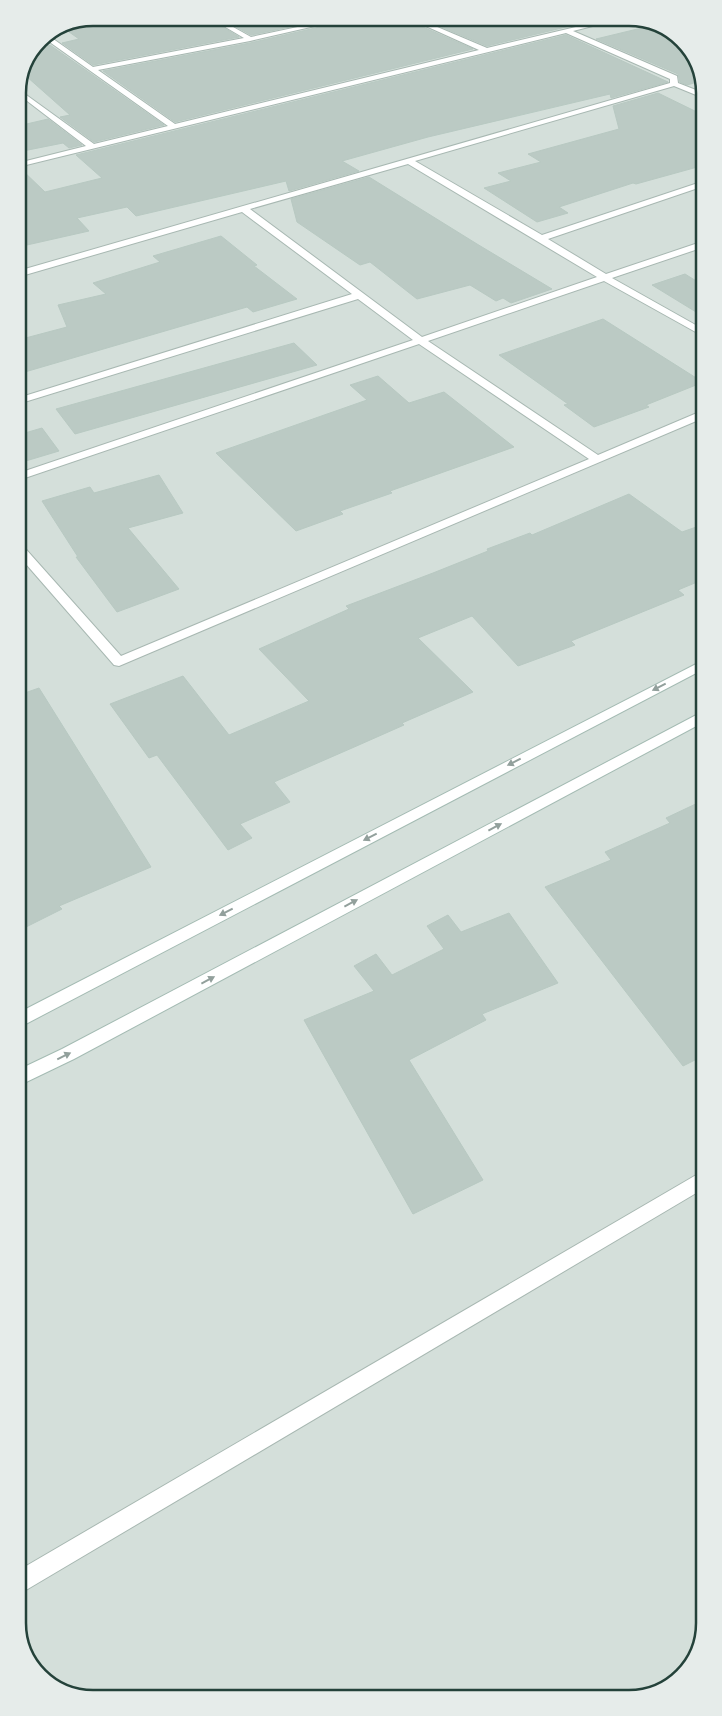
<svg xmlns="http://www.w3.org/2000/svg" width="722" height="1716" viewBox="0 0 722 1716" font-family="'Work Sans',sans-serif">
	<rect width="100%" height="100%" fill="#e6efeb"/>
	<path fill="#d4dfda" d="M 93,18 L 634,18 L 675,33 L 701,69 L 704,1623 L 689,1669 L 653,1695 L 88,1698 L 47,1683 L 21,1647 L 18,89 L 40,39 Z"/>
	<path fill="#bbcac4" stroke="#b8c9c2" d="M 93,18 L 208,18 L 239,37 L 93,65 L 62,43 L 79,39 L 65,29 Z
		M 220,18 L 333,18 L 251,35 Z
		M 352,18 L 406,18 L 407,20 L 473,49 L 175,122 L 103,71 L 250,43 L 350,20 Z
		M 420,18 L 552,18 L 570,26 L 487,46 Z
		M 654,25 L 675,33 L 701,69 L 701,81 L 687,85 L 680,82 L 678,74 L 596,39 Z
		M 566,35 L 668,82 L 611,98 L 610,94 L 428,137 L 342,161 L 359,171 L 289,191 L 286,181 L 136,216 L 127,207 L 77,218 L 89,231 L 18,247 L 18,169 L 20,168 L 45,192 L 102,178 L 76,155 Z
		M 50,45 L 164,125 L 94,142 L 60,117 L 70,115 L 26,76 L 26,69 L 36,48 Z
		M 658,93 L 701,114 L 701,166 L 636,184 L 633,183 L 559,207 L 568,213 L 537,222 L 484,188 L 511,181 L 498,173 L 541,162 L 528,154 L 619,129 L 613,106 Z
		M 48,119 L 82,145 L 69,148 L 63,143 L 18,152 L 18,126 Z
		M 369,177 L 477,244 L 552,289 L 511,303 L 503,298 L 496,301 L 470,285 L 417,299 L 370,262 L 360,265 L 297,222 L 291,199 Z
		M 221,236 L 257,265 L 254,266 L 297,299 L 253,312 L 247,307 L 18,374 L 18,340 L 67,327 L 58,305 L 106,294 L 93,283 L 160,262 L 153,256 Z
		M 685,274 L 701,284 L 701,315 L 652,285 Z
		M 603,319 L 701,381 L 701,383 L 646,405 L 649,407 L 594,427 L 564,405 L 568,404 L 499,355 Z
		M 294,343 L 317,365 L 75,434 L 56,409 Z
		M 378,376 L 409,403 L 444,392 L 514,447 L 390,491 L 392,493 L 340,511 L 343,514 L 296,531 L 216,453 L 367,400 L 350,385 Z
		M 42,428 L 59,451 L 19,463 L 18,435 Z
		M 159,475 L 183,513 L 128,528 L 179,589 L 117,612 L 76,557 L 78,557 L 42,501 L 90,487 L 94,493 Z
		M 629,494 L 682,532 L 702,525 L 702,580 L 678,590 L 684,595 L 571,641 L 575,645 L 518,666 L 472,616 L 418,638 L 473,692 L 402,723 L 404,725 L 352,748 L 274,782 L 290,802 L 240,824 L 252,838 L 228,850 L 157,755 L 149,758 L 110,704 L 183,676 L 229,735 L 309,701 L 259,649 L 349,609 L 346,606 L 433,573 L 488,551 L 487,549 L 530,533 L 532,535 Z
		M 39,688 L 151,867 L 59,906 L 62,909 L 20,930 L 19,695 Z
		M 702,801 L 703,1056 L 683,1066 L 545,887 L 611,860 L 605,852 L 670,823 L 666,818 Z
		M 509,913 L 558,983 L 482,1014 L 486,1020 L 409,1060 L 483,1180 L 413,1214 L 304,1020 L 374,991 L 354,966 L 376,954 L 392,975 L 444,949 L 427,926 L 448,915 L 461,932 Z"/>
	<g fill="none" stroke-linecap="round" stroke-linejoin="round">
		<defs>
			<path id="street" d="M 210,18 L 217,18 L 251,37 L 340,18 L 350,18 L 250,41 L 98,70 L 175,124 L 479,50 L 408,18 L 416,18 L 487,48 L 614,18 L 624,18 L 573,31 L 677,76 L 678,83 L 701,92 L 701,97 L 674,86 L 415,161 L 542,235 L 701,182 L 701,187 L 548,239 L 606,274 L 701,242 L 701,248 L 612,278 L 701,328 L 701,335 L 604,281 L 428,341 L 598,455 L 697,413 L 701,412 L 701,419 L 119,666 L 114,665 L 19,556 L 19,545 L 23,546 L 121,656 L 589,459 L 419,344 L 19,480 L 19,473 L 413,340 L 358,299 L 18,404 L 18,398 L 352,294 L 242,212 L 18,277 L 18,271 L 670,83 L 670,79 L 566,33 L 18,167 L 18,163 L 86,146 L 18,94 L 18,89 L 94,144 L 168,126 L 44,38 L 49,36 L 93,67 L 244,38 ZM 408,164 L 597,277 L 422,337 L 250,209 Z
				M 703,1171 L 703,1189 L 21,1593 L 21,1569 Z"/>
			<path id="secondary" d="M 702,661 L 702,670 L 20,1027 L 20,1012 Z
				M 702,712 L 702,723 L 74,1059 L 20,1085 L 20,1069 L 62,1049 Z"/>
		</defs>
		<use href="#street" stroke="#a8b8b2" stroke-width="2"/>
		<use href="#secondary" stroke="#a4bbb3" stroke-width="2"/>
		<use href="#street" fill="#fff" fill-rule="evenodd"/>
		<use href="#secondary" fill="#fff" fill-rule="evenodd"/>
	</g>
	<defs><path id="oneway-solid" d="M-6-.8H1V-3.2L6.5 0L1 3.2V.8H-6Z" transform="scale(1.25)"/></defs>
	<g fill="#92a09c">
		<use href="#oneway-solid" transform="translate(659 687) rotate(153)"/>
		<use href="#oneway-solid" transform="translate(514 762) rotate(153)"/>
		<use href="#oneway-solid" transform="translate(495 827) rotate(-28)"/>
		<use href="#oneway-solid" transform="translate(370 837) rotate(153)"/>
		<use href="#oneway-solid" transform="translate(351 903) rotate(-28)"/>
		<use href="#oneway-solid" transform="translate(226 912) rotate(153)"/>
		<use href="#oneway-solid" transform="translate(208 980) rotate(-28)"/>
		<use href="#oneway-solid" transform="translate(64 1056) rotate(-26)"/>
	</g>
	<path d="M0 0H722V1716H0ZM93 26H629A67 67 0 0 1 696 93V1623A67 67 0 0 1 629 1690H93A67 67 0 0 1 26 1623V93A67 67 0 0 1 93 26Z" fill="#e6ecea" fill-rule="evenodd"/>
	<path fill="none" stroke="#24423a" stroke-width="2.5" d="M93 26H629A67 67 0 0 1 696 93V1623A67 67 0 0 1 629 1690H93A67 67 0 0 1 26 1623V93A67 67 0 0 1 93 26Z"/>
</svg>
